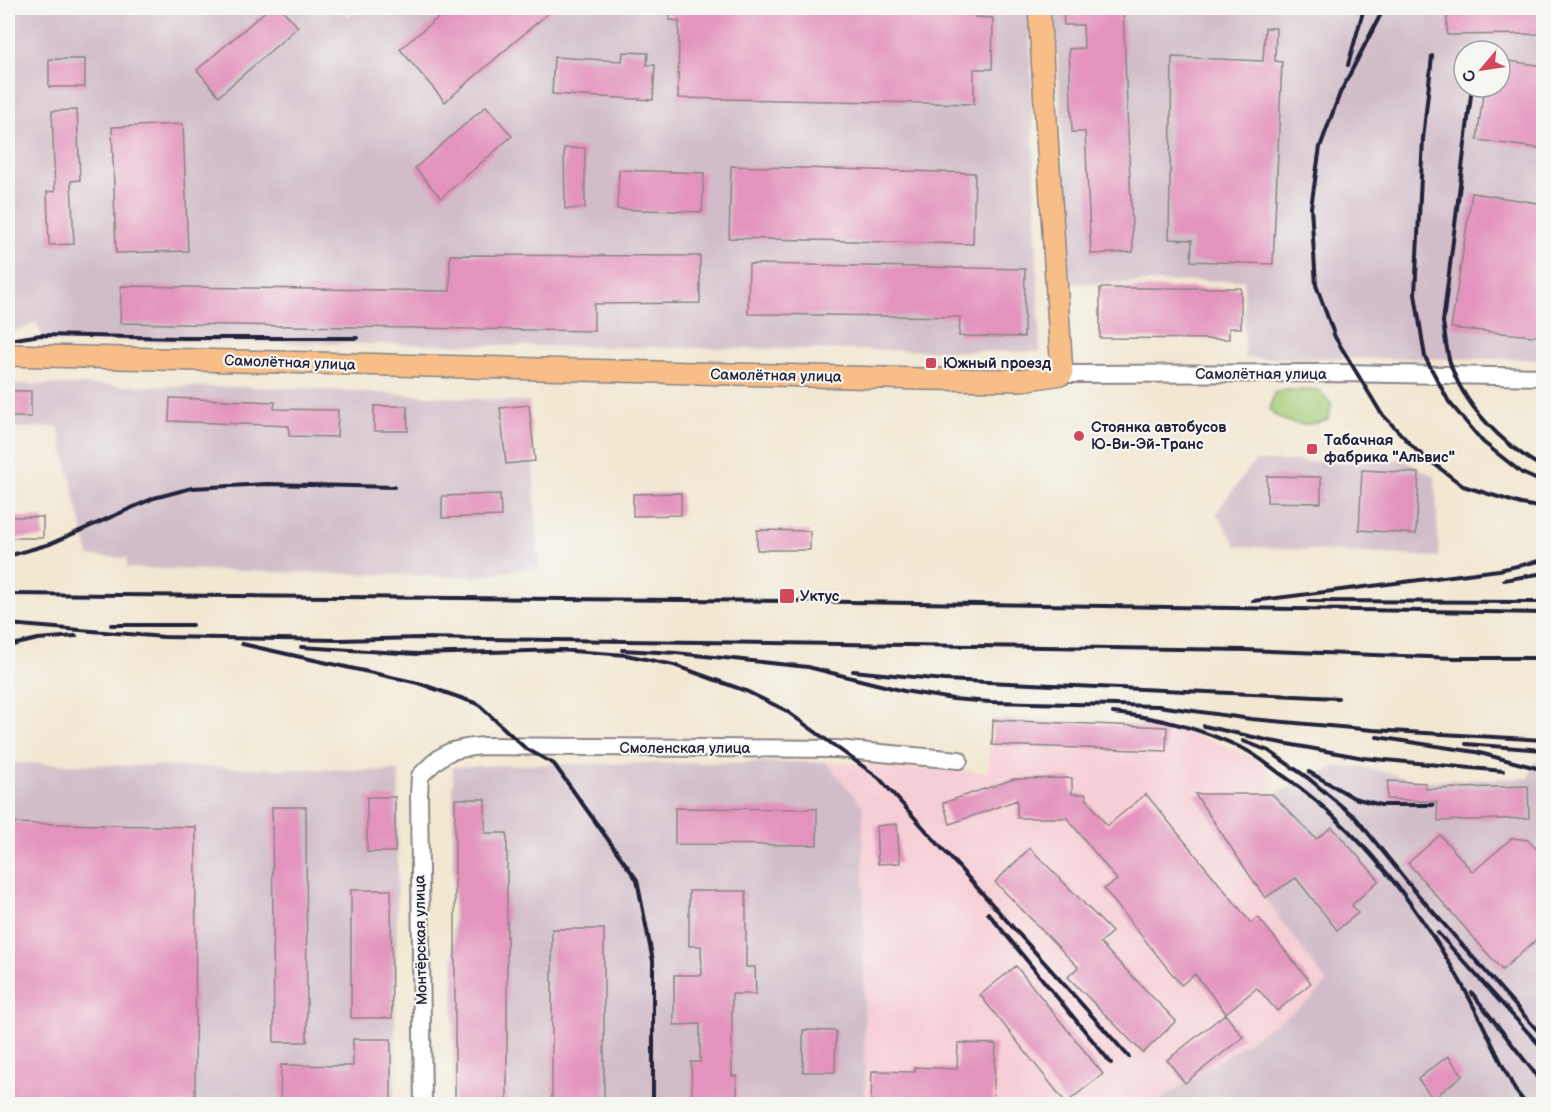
<svg xmlns="http://www.w3.org/2000/svg" width="1551" height="1112" viewBox="0 0 1551 1112" font-family="'Balsamiq Sans',sans-serif">
	<rect width="100%" height="100%" fill="#f6f6f2"/>
	<filter id="ink" filterUnits="userSpaceOnUse"><feTurbulence type="fractalNoise" baseFrequency=".0167" numOctaves="2"/><feDisplacementMap in="SourceGraphic" scale="12" xChannelSelector="R" yChannelSelector="G"/><feConvolveMatrix kernelMatrix="1 2 1 2 8 2 1 2 1" color-interpolation-filters="sRGB"/></filter>
	<filter id="wash" filterUnits="userSpaceOnUse"><feTurbulence type="fractalNoise" baseFrequency=".008" numOctaves="4" result="noise"/><feDisplacementMap in="SourceGraphic" scale="24" xChannelSelector="R" yChannelSelector="G"/><feGaussianBlur stdDeviation="1.35" result="paint"/><feColorMatrix in="noise" values="0 0 0 0 0 0 0 0 0 0 0 0 0 0 0 0 0 1.4 0 .05"/><feComposite in="paint" operator="in"/></filter>
	<g filter="url(#wash)">
		<rect width="100%" height="100%" fill="#f2e7d1"/>
		<path fill="#f6cfd6" d="M 993,720 L 1167,727 L 1215,742 L 1253,758 L 1269,770 L 1272,794 L 1195,794 L 1265,898 L 1328,983 L 1309,1001 L 1154,1104 L 865,1104 L 863,806 L 826,762 L 988,772 Z"/>
		<path fill="#d1bdc9" fill-rule="evenodd" d="M 8,8 L 340,8 L 348,16 L 358,8 L 1029,8 L 1040,352 L 44,340 L 36,323 L 8,334 Z
			M 1055,8 L 1543,8 L 1543,359 L 1245,358 L 1244,280 L 1070,284 ZM 1464,51 L 1500,51 L 1500,87 L 1464,87 Z
			M 8,384 L 298,388 L 529,402 L 539,567 L 473,577 L 127,568 L 127,558 L 89,556 L 58,427 L 8,428 Z
			M 1401,459 L 1435,477 L 1439,557 L 1237,546 L 1216,513 L 1255,461 L 1342,462 Z
			M 1539,758 L 1543,759 L 1543,1104 L 1154,1104 L 1309,1001 L 1327,983 L 1265,898 L 1195,794 L 1272,794 L 1297,785 L 1308,778 L 1318,776 L 1336,767 L 1364,767 L 1419,781 L 1529,778 L 1532,766 Z
			M 826,762 L 863,806 L 865,1104 L 453,1104 L 453,767 L 554,764 Z
			M 8,763 L 399,771 L 394,1104 L 8,1104 Z"/>
		<path fill="#a5cb76" stroke="#647658" stroke-width="1.5" d="M 1287,390 L 1319,390 L 1332,405 L 1328,419 C 1309,428 1285,426 1270,410 L 1274,393 Z"/>
		<g id="blocks">
			<path fill="#e393bc" d="M 269,8 L 281,8 L 298,27 L 219,96 L 197,70 Z
				M 450,8 L 554,8 L 445,102 L 400,49 Z
				M 670,8 L 976,8 L 975,17 L 993,18 L 992,69 L 974,69 L 974,104 L 678,98 L 679,21 L 670,20 Z
				M 1063,8 L 1123,8 L 1133,252 L 1091,254 L 1085,132 L 1072,132 L 1069,49 L 1084,48 L 1083,25 L 1064,25 Z
				M 1447,8 L 1544,8 L 1544,34 L 1447,35 Z
				M 1265,28 L 1276,28 L 1275,61 L 1282,62 L 1273,264 L 1191,261 L 1192,240 L 1169,239 L 1172,57 L 1263,61 Z
				M 623,52 L 648,53 L 647,65 L 655,65 L 653,100 L 552,94 L 554,57 L 622,61 Z
				M 49,59 L 85,59 L 85,87 L 49,87 Z
				M 1500,60 L 1544,66 L 1544,149 L 1477,140 L 1484,87 L 1500,87 Z
				M 486,106 L 512,136 L 441,198 L 415,168 Z
				M 77,110 L 80,180 L 71,181 L 74,244 L 49,245 L 47,192 L 55,191 L 52,111 Z
				M 183,124 L 188,251 L 116,253 L 112,127 Z
				M 564,148 L 585,148 L 585,208 L 565,209 Z
				M 731,166 L 975,173 L 973,244 L 729,238 Z
				M 619,170 L 704,173 L 702,212 L 617,209 Z
				M 1472,193 L 1544,204 L 1544,337 L 1451,328 Z
				M 450,255 L 700,256 L 700,303 L 594,304 L 594,331 L 120,323 L 121,286 L 450,291 Z
				M 749,264 L 1025,269 L 1024,337 L 959,336 L 960,317 L 748,314 Z
				M 1100,288 L 1241,288 L 1241,328 L 1229,328 L 1229,339 L 1100,338 Z
				M 8,391 L 31,391 L 31,417 L 8,417 Z
				M 170,398 L 275,402 L 274,409 L 338,410 L 337,437 L 289,436 L 289,426 L 169,421 Z
				M 529,405 L 535,461 L 506,464 L 500,408 Z
				M 374,406 L 407,406 L 408,431 L 374,431 Z
				M 1362,470 L 1419,473 L 1416,534 L 1359,530 Z
				M 1267,476 L 1321,477 L 1321,503 L 1267,502 Z
				M 681,493 L 681,515 L 633,516 L 633,494 Z
				M 500,494 L 501,516 L 442,518 L 442,496 Z
				M 9,517 L 43,517 L 43,538 L 9,538 Z
				M 757,530 L 810,531 L 810,550 L 757,550 Z
				M 993,720 L 1167,727 L 1166,751 L 992,745 Z
				M 1072,778 L 1072,794 L 1086,794 L 1086,798 L 1107,826 L 1146,794 L 1251,923 L 1258,917 L 1311,983 L 1277,1011 L 1257,988 L 1226,1013 L 1195,974 L 1181,985 L 1104,889 L 1117,880 L 1067,818 L 1017,818 L 1017,800 L 950,824 L 943,803 L 1014,779 Z
				M 1388,781 L 1426,783 L 1426,789 L 1528,786 L 1529,818 L 1438,821 L 1437,802 L 1387,799 Z
				M 1195,794 L 1272,794 L 1316,839 L 1332,827 L 1379,880 L 1352,905 L 1358,913 L 1337,930 L 1296,878 L 1265,898 Z
				M 367,797 L 395,797 L 395,852 L 367,852 Z
				M 455,799 L 485,799 L 485,833 L 507,833 L 507,1104 L 455,1104 Z
				M 272,807 L 306,807 L 307,1042 L 274,1042 Z
				M 675,808 L 817,809 L 817,845 L 675,844 Z
				M 8,823 L 196,827 L 195,1104 L 8,1104 Z
				M 897,824 L 900,863 L 878,864 L 876,826 Z
				M 1440,835 L 1473,872 L 1512,838 L 1528,840 L 1544,857 L 1544,933 L 1502,970 L 1408,863 Z
				M 1030,848 L 1112,932 L 1100,943 L 1176,1021 L 1143,1053 L 1068,977 L 1078,967 L 995,882 Z
				M 351,890 L 391,890 L 392,1018 L 351,1018 Z
				M 689,891 L 746,891 L 746,967 L 755,967 L 756,994 L 732,994 L 732,1076 L 737,1076 L 737,1104 L 692,1104 L 691,1062 L 700,1062 L 700,1024 L 674,1025 L 674,975 L 702,975 L 701,946 L 689,946 Z
				M 552,929 L 604,929 L 604,1104 L 552,1104 Z
				M 1016,966 L 1103,1074 L 1066,1103 L 980,995 Z
				M 1225,1014 L 1243,1037 L 1185,1083 L 1167,1060 Z
				M 803,1030 L 836,1031 L 835,1072 L 803,1072 Z
				M 353,1039 L 391,1039 L 391,1104 L 280,1104 L 281,1065 L 353,1066 Z
				M 958,1043 L 996,1044 L 993,1104 L 871,1104 L 872,1071 L 915,1072 L 915,1067 L 957,1069 Z
				M 1448,1056 L 1463,1075 L 1433,1099 L 1418,1079 Z"/>
		</g>
	</g>
	<g filter="url(#ink)">
		<use href="#blocks" fill-opacity="0" stroke="#8a8486" stroke-width="1.5"/>
		<g fill="none" stroke-linecap="round" stroke-linejoin="round">
			<defs>
				<path id="minor" d="M 1062,374 L 1341,373 L 1544,377
					M 423,1104 L 419,795 L 420,776 C 444,752 448,749 483,746 L 836,749 L 959,760"/>
				<path id="major" d="M 8,355 L 922,379 L 1022,380 L 1062,374 L 1039,8"/>
			</defs>
			<use href="#minor" stroke="#8a8486" stroke-width="20"/>
			<use href="#major" stroke="#8a8486" stroke-width="24"/>
			<use href="#minor" stroke="#fff" stroke-width="16"/>
			<use href="#major" stroke="#f7be88" stroke-width="21"/>
			<path stroke="#22223b" stroke-width="4" d="M 1384,8 L 1340,93 L 1320,147 L 1311,207 L 1316,285 L 1335,337 L 1381,413 L 1416,450 L 1463,486 L 1521,504 L 1544,508
				M 1432,56 L 1423,139 L 1415,294 L 1425,357 L 1449,402 L 1483,442 L 1522,473 L 1544,483
				M 1348,65 L 1364,8
				M 1472,87 L 1443,322 C 1445,334 1446,347 1449,359 C 1461,404 1504,446 1544,468
				M 8,340 L 41,335 L 183,338 L 357,338
				M 8,556 L 50,544 L 154,498 L 192,488 L 267,484 L 394,487
				M 1504,580 L 1544,573
				M 8,594 L 787,601 L 1544,613
				M 1253,601 L 1499,570 L 1544,560
				M 1309,601 L 1544,602
				M 8,624 L 164,637 L 340,640 L 420,638 L 1245,650 L 1455,658 L 1544,658
				M 111,625 L 192,625
				M 242,644 L 418,683 L 478,704 L 525,748 L 554,764 L 637,880 L 653,961 L 653,1104
				M 8,646 L 38,639 L 76,636
				M 301,647 L 417,654 L 565,650
				M 558,650 L 626,655 L 674,665 L 746,691 L 785,710 L 879,778 L 1129,1057
				M 622,650 L 676,653 L 808,667 L 904,691 L 953,699 L 990,702 L 1158,706 L 1251,719 L 1373,730 L 1544,740
				M 853,671 L 944,680 L 1338,698
				M 1113,713 C 1158,717 1202,729 1244,749 C 1256,755 1267,764 1278,772 C 1350,821 1406,890 1450,964 C 1475,1004 1493,1048 1515,1090 L 1526,1104
				M 1204,726 L 1271,741 L 1364,758 L 1503,771
				M 1377,737 L 1476,752 L 1544,770
				M 1243,741 L 1269,751 L 1308,778 L 1356,818 L 1413,889 L 1544,1038
				M 1466,744 L 1544,750
				M 1309,772 L 1354,798 L 1381,805 L 1433,805
				M 988,913 L 1111,1063
				M 1438,933 L 1544,1050
				M 1472,993 L 1544,1085"/>
		</g>
	</g>
	<g fill="#d1495b" stroke="#f6f6f2" stroke-width="2">
		<rect x="925" y="357" width="12" height="12" rx="3"/>
		<circle cx="1079" cy="436" r="6"/>
		<rect x="1306" y="443" width="12" height="12" rx="3"/>
		<rect x="779" y="588" width="16" height="16" rx="3"/>
	</g>
	<g text-anchor="middle" dominant-baseline="central" stroke-width="4.5" stroke-linejoin="round" paint-order="stroke">
		<g font-size="15" fill="#22223b" stroke="#f6f6f2">
			<text transform="translate(290 363) rotate(2)">Самолётная улица</text>
			<text x="1261" y="374">Самолётная улица</text>
			<text transform="translate(776 376) rotate(1)">Самолётная улица</text>
			<text x="685" y="748">Смоленская улица</text>
			<text transform="translate(421 940) rotate(-91)">Монтёрская улица</text>
		</g>
		<g font-size="15" font-weight="bold" fill="#22223b" stroke="#f6f6f2" text-anchor="start">
			<text x="943" y="363">Южный проезд</text>
			<text x="1091" y="427">Стоянка автобусов<tspan x="1091" dy="17">Ю-Ви-Эй-Транс</tspan></text>
			<text x="1324" y="440">Табачная<tspan x="1324" dy="17">фабрика "Альвис"</tspan></text>
			<text x="800" y="596">Уктус</text>
		</g>
	</g>
	<rect width="1551" height="1112" fill="none" stroke="#f6f6f2" stroke-width="30"/>
	<g transform="translate(1482 69) rotate(241)"><circle r="28" fill="#f6f6f2" stroke="#a1a1a9" stroke-width="1.5"/>
	<path d="M0-4.5L10 22L0 15L-10 22Z" fill="#d1495b"/>
	<text y="-9" font-size="16" font-weight="bold" text-anchor="middle" fill="#22223b">С</text>
	</g>
</svg>
